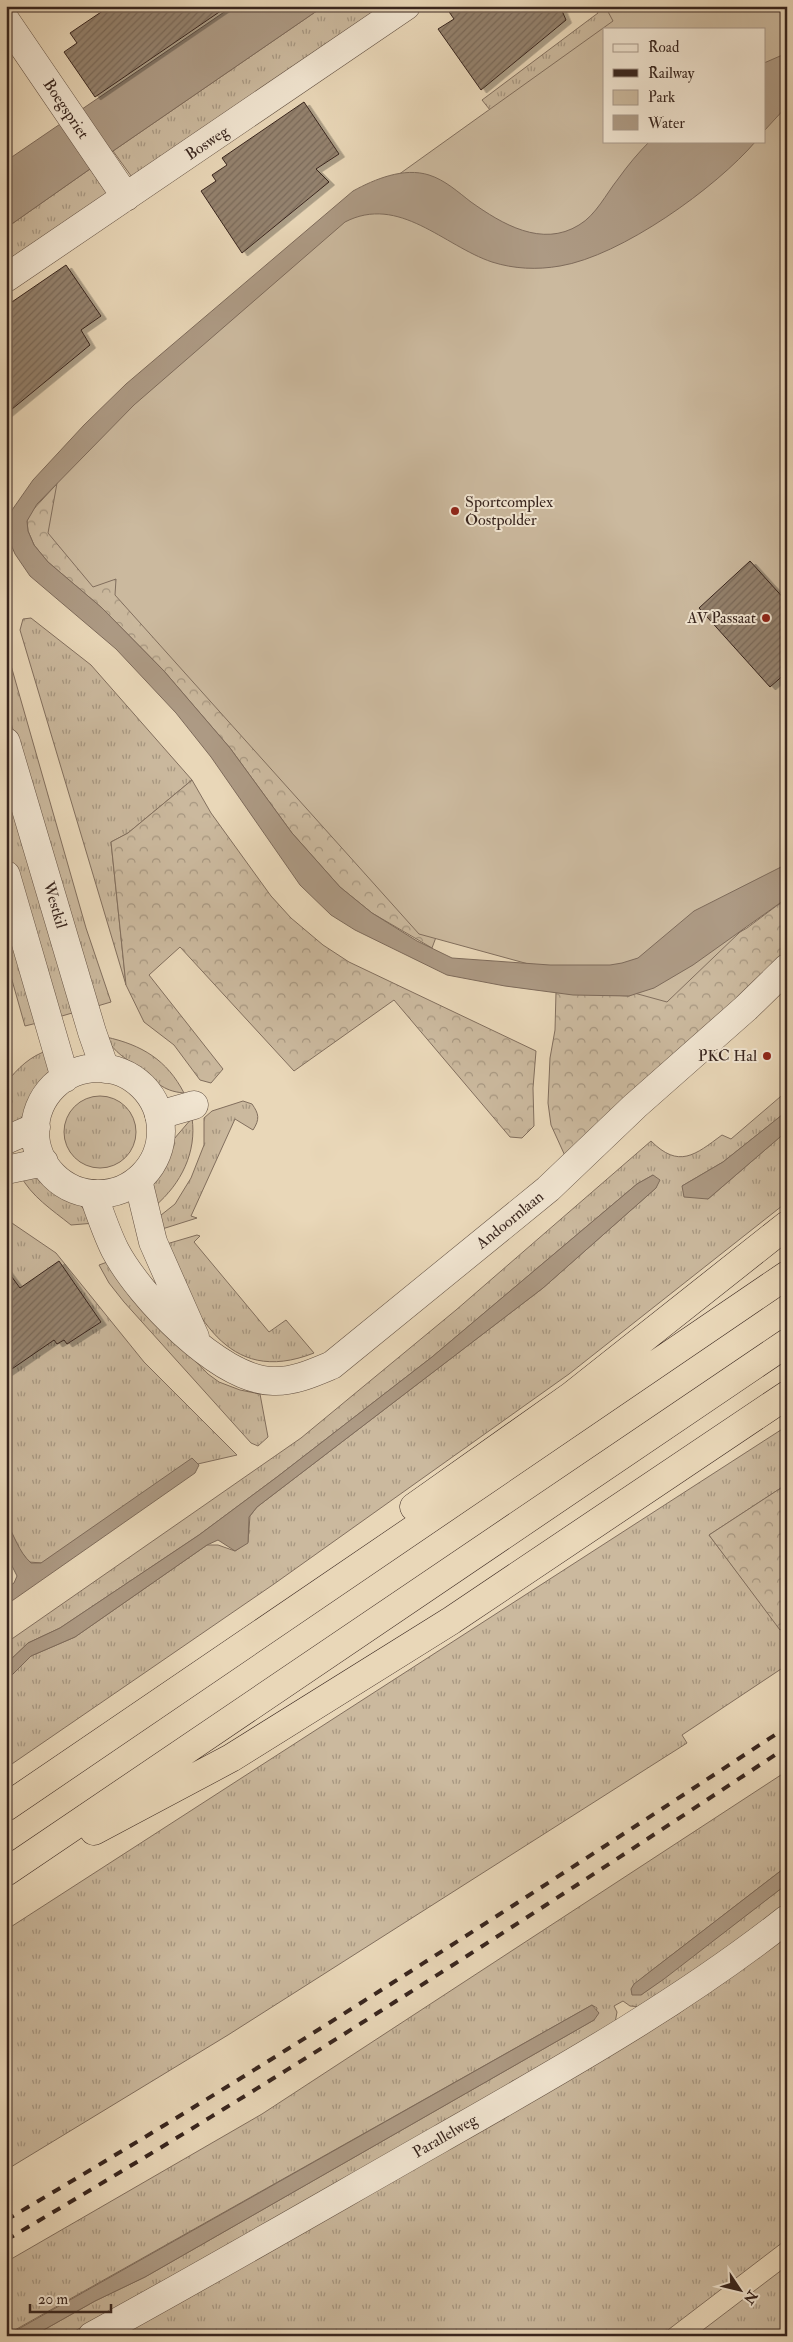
<svg xmlns="http://www.w3.org/2000/svg" width="793" height="2342" viewBox="0 0 793 2342" font-family="'IM FELL Double Pica',serif">
	<defs>
		<pattern id="grass-tufts" width="24" height="20" patternUnits="userSpaceOnUse" patternTransform="scale(1.25)"><rect width="24" height="20" fill="#cbb99e"/><path d="M3 7l-1-3M5 7V3M7 7l1-3M15 17l-1-3M17 17v-4M19 17l1-3" fill="none" stroke="#a69680"/></pattern>
		<pattern id="forest-crowns" width="20" height="18" patternUnits="userSpaceOnUse" patternTransform="scale(1.25)"><rect width="20" height="18" fill="#cbb99e"/><path d="M2 6a3 3 0 1 1 6 0M12 15a3 3 0 1 1 6 0" fill="none" stroke="#a69680"/></pattern>
		<pattern id="building-hatch" width="6" height="6" patternUnits="userSpaceOnUse" patternTransform="scale(1.25)"><rect width="6" height="6" fill="#94826e"/><path d="M-1 1l2-2M0 6l6-6M5 7l2-2" fill="none" stroke="#7a6a5a"/></pattern>
		<filter id="shadow"><feDropShadow dx="5.5" dy="3" stdDeviation="0" flood-color="#0004"/></filter>
	</defs>
	<rect width="100%" height="100%" fill="#e9d7b8"/>
	<filter id="stains"><feTurbulence type="fractalNoise" baseFrequency=".004" numOctaves="4"/><feColorMatrix values="0 0 0 0 .2 0 0 0 0 .09 0 0 0 0 .02 0 0 0 .5 -.17"/></filter>
	<radialGradient id="worn" r=".72"><stop offset=".6" stop-color="#630" stop-opacity="0"/><stop offset="1" stop-color="#630" stop-opacity=".3"/></radialGradient>
	<path fill="url(#grass-tufts)" stroke="#826f5e" d="M 324,6 L 382,6 L 134,180 L 113,151 Z
		M 595,6 L 650,6 L 604,29 L 494,115 L 482,100 L 598,13 Z
		M 90,169 L 110,197 L 6,269 L 6,228 Z
		M 31,618 L 91,665 L 192,780 L 128,833 L 111,842 L 126,985 L 20,630 L 23,619 Z
		M 6,648 L 86,928 L 111,1002 L 94,1007 L 6,706 Z
		M 6,758 L 79,1011 L 55,1018 L 6,846 Z
		M 6,900 L 41,1022 L 25,1026 L 6,959 Z
		M 106,1037 C 142,1045 167,1060 184,1093 C 161,1091 157,1081 140,1069 C 126,1058 115,1054 106,1037 Z
		M 49,1050 L 51,1071 L 47,1080 L 19,1122 L 7,1130 L 12,1101 L 6,1083 C 18,1068 30,1056 49,1050 Z
		M 787,1091 L 787,1111 L 723,1162 L 682,1186 L 708,1199 L 787,1131 L 787,1202 L 569,1374 L 274,1584 L 6,1768 L 6,1681 L 31,1656 L 75,1637 L 207,1545 L 218,1545 L 235,1551 L 248,1542 L 250,1516 L 257,1507 L 543,1288 L 656,1188 L 653,1175 L 637,1184 L 432,1357 L 277,1477 L 199,1535 L 60,1628 L 28,1643 L 6,1664 L 6,1643 L 301,1438 L 456,1310 L 651,1141 C 679,1169 695,1155 722,1135 L 731,1139 Z
		M64 1132a36 36 0 1 1 72 0a36 36 0 1 1-72 0Z
		M 243,1101 L 252,1104 C 259,1114 260,1119 253,1130 L 235,1119 L 191,1216 L 197,1218 L 159,1230 L 156,1219 L 175,1204 L 191,1178 L 204,1145 L 204,1118 L 212,1111 Z
		M 192,1118 C 197,1152 181,1184 155,1206 L 153,1185 L 162,1170 L 174,1139 Z
		M 31,1174 L 42,1178 L 78,1202 L 95,1223 L 71,1225 C 51,1209 32,1197 20,1175 Z
		M 6,1219 L 56,1253 L 144,1362 L 237,1455 L 189,1466 L 42,1563 L 29,1562 L 17,1547 L 6,1522 Z
		M 197,1235 L 200,1236 L 194,1242 L 269,1332 L 286,1320 L 314,1353 C 225,1388 195,1311 163,1245 Z
		M 110,1261 L 182,1347 L 208,1374 L 219,1382 L 240,1390 L 260,1394 L 268,1437 L 258,1446 L 251,1443 L 124,1302 L 109,1283 L 99,1265 Z
		M 787,1426 L 787,1484 L 709,1535 L 781,1630 L 787,1626 L 787,1665 L 682,1735 L 687,1743 L 228,2035 L 6,2170 L 6,1930 Z
		M 787,1771 L 787,1866 L 642,1978 L 641,1995 L 787,1884 L 787,1904 L 740,1941 L 642,2007 L 630,2006 L 623,2001 L 614,2006 L 617,2012 L 615,2023 L 484,2101 L 66,2336 L 33,2336 L 95,2301 L 145,2277 L 594,2020 L 597,2008 L 592,2005 L 6,2335 L 6,2262 L 262,2114 Z
		M 787,1934 L 787,2239 L 660,2336 L 115,2336 L 610,2055 L 678,2014 Z
		M 787,2266 L 787,2336 L 695,2336 Z"/>
	<path fill="url(#forest-crowns)" stroke="#826f5e" d="M 783,110 L 445,913 L 432,948 L 372,913 L 340,887 L 292,833 L 230,748 L 164,671 L 102,608 L 48,562 L 34,545 L 28,531 L 27,521 L 30,513 L 101,436 L 764,141 Z
		M 192,780 L 211,813 L 271,896 L 291,918 L 323,945 L 349,962 L 536,1051 L 533,1088 L 534,1126 L 522,1138 L 510,1137 L 394,1000 L 294,1071 L 180,947 L 149,975 L 223,1069 L 211,1083 L 200,1080 L 174,1045 L 144,1022 L 126,985 L 111,842 L 128,833 Z
		M 787,898 L 787,952 L 665,1074 L 566,1158 L 551,1125 L 548,1103 L 550,1058 L 555,1030 L 556,992 L 629,996 L 747,928 Z
		M 787,1484 L 787,1626 L 780,1630 L 709,1535 Z"/>
	<path fill="#cbb99e" stroke="#826f5e" fill-rule="evenodd" d="M 605,6 L 787,6 L 787,887 L 667,1002 L 419,934 L 115,595 L 116,579 L 93,587 L 48,533 L 61,461 L 317,233 L 613,21 ZM 604,29 L 764,29 L 764,141 L 604,141 Z"/>
	<path fill="#ad9a84" stroke="#7e6b5b" d="M 233,6 L 324,6 L 113,151 L 90,169 L 6,228 L 6,161 Z
		M 787,53 L 787,106 L 764,131 L 764,63 Z
		M 650,141 L 756,141 C 716,188 621,256 560,266 C 537,270 514,269 492,262 C 444,246 399,194 345,222 L 134,405 L 37,504 L 27,521 L 28,531 L 34,545 L 48,562 L 102,608 L 164,671 L 230,748 L 292,833 L 340,887 L 372,913 L 417,941 L 452,958 L 550,965 L 610,965 L 622,963 L 638,958 L 694,911 L 787,864 L 787,898 L 693,965 L 654,988 L 629,996 L 573,995 L 505,986 L 447,975 L 355,930 L 331,915 L 300,885 L 211,757 L 176,713 L 116,649 L 30,576 L 15,554 L 6,533 L 12,510 L 33,480 L 84,425 L 126,384 L 353,191 C 375,179 404,167 429,175 C 445,180 458,192 471,202 C 502,224 542,248 579,225 C 596,215 606,194 618,179 C 628,165 638,153 650,141 Z
		M 787,1111 L 787,1131 L 708,1199 L 684,1197 L 682,1186 L 723,1162 Z
		M 653,1175 L 660,1180 L 656,1188 L 543,1288 L 257,1507 L 249,1517 L 248,1543 L 235,1551 L 218,1540 L 207,1545 L 75,1637 L 31,1656 L 6,1681 L 6,1664 L 28,1643 L 60,1628 L 199,1535 L 277,1477 L 432,1357 L 637,1184 Z
		M 192,1458 L 199,1465 L 195,1473 L 6,1605 L 6,1588 L 14,1583 L 17,1576 L 6,1554 L 6,1522 C 15,1536 18,1551 31,1563 L 41,1563 Z
		M 787,1866 L 787,1884 L 664,1979 L 641,1995 L 632,1995 L 631,1989 L 634,1984 Z
		M 592,2005 L 599,2013 L 594,2020 L 145,2277 L 95,2301 L 33,2336 L 6,2336 Z"/>
	<path fill="url(#building-hatch)" stroke="#38251e" filter="url(#shadow)" d="M 110,6 L 228,6 L 95,97 L 64,52 L 77,43 L 70,33 Z
		M 445,6 L 560,6 L 566,20 L 481,90 L 438,29 L 454,19 Z
		M 304,102 L 339,154 L 316,169 L 329,182 L 242,253 L 201,191 L 216,181 L 212,175 L 227,165 L 222,158 Z
		M 66,265 L 101,316 L 81,330 L 90,345 L 6,414 L 6,306 Z
		M 750,561 L 787,602 L 787,672 L 770,687 L 699,608 Z
		M 59,1261 L 101,1322 L 67,1344 L 64,1340 L 57,1344 L 54,1340 L 6,1373 L 6,1269 L 20,1288 Z"/>
	<g fill="none" stroke-linecap="round" stroke-linejoin="round">
		<defs>
			<path id="minor" d="M 6,21 L 126,197
				M 6,278 L 406,6
				M 159,1115 L 194,1105
				M 138,1180 L 153,1242 L 195,1337
				M 93,1194 C 100,1213 106,1232 115,1250 C 139,1296 219,1380 273,1381 C 293,1382 313,1373 332,1365 L 548,1189 L 635,1106 L 746,1008 L 787,968"/>
			<path id="tertiary" d="M 6,742 L 92,1032 L 105,1069
				M 6,875 L 65,1078
				M35 1131a63 63 0 1 1 126 0a63 63 0 1 1-126 0Z
				M 6,1140 L 36,1127
				M 6,1170 L 44,1162
				M 92,2336 C 209,2272 324,2205 440,2139 C 559,2071 679,2004 787,1919"/>
			<path id="motorway" d="M 414,1507 L 571,1396 L 787,1225
				M 6,1807 L 787,1275
				M 94,1831 L 231,1758 L 452,1620 L 787,1395
				M 6,1872 L 787,1343"/>
		</defs>
		<use href="#minor" stroke="#645244" stroke-width="29"/>
		<use href="#tertiary" stroke="#645244" stroke-width="29"/>
		<use href="#motorway" stroke="#38251e" stroke-width="29"/>
		<use href="#minor" stroke="#f1e5d1" stroke-width="28"/>
		<use href="#tertiary" stroke="#f1e5d1" stroke-width="28"/>
		<use href="#motorway" stroke="#e9d7b8" stroke-width="28"/>
		<path stroke="#38251e" stroke-width="4" stroke-dasharray="9 9" stroke-linecap="butt" d="M 6,2220 C 272,2064 529,1896 787,1727
			M 6,2240 C 272,2084 530,1917 787,1747"/>
	</g>
	<g fill="#8f2418" stroke="#f1e5d1" stroke-width="2">
		<circle cx="455" cy="511" r="5"/>
		<circle cx="766" cy="618" r="5"/>
		<circle cx="767" cy="1056" r="5"/>
	</g>
	<g text-anchor="middle" dominant-baseline="central" stroke-width="4" stroke-linejoin="round" paint-order="stroke">
		<g font-size="16" fill="#38251e" stroke="#f1e5d1">
			<text transform="translate(66 109) rotate(56)">Boegspriet</text>
			<text transform="translate(207 143) rotate(-34)">Bosweg</text>
			<text transform="translate(55 905) rotate(73)">Westkil</text>
			<text transform="translate(510 1220) rotate(-39)">Andoornlaan</text>
			<text transform="translate(445 2136) rotate(-30)">Parallelweg</text>
		</g>
		<g font-size="16" fill="#38251e" stroke="#f1e5d1" text-anchor="end">
			<text x="465" y="502" text-anchor="start">Sportcomplex<tspan x="465" dy="18">Oostpolder</tspan></text>
			<text x="756" y="618">AV Passaat</text>
			<text x="757" y="1056">PKC Hal</text>
		</g>
	</g>
	<rect width="793" height="2342" fill="none" stroke="#e9d7b8" stroke-width="25"/>
	<rect x="8" y="8" width="778" height="2327" fill="none" stroke="#38251e" stroke-width="2.5"/>
	<rect x="12" y="12" width="768" height="2317" fill="none" stroke="#38251e"/>
	<rect x="603" y="28" width="162" height="115" fill="#f1e5d1" stroke="#a79889"/>
	<rect x="613" y="44" width="25" height="8" fill="#f1e5d1" stroke="#a79889"/>
	<text x="648" y="52" font-size="15" fill="#38251e">Road</text>
	<rect x="613" y="69" width="25" height="8" fill="#38251e" stroke="#a79889"/>
	<text x="648" y="78" font-size="15" fill="#38251e">Railway</text>
	<rect x="613" y="90" width="25" height="15" fill="#cbb99e" stroke="#a79889"/>
	<text x="648" y="102" font-size="15" fill="#38251e">Park</text>
	<rect x="613" y="115" width="25" height="15" fill="#ad9a84" stroke="#a79889"/>
	<text x="648" y="128" font-size="15" fill="#38251e">Water</text>
	<g transform="translate(740 2290) rotate(125)" stroke="#f1e5d1" stroke-width="4" paint-order="stroke">
	<path d="M0-4L9 19L0 12L-9 19Z" fill="#38251e"/>
	<text y="-8" font-size="14" font-weight="bold" text-anchor="middle" fill="#38251e">N</text>
	</g>
	<path d="M30 2304v8h81v-8" fill="none" stroke="#38251e" stroke-width="2.5"/>
	<text x="38" y="2304" font-size="15" fill="#38251e" stroke="#f1e5d1" stroke-width="4" paint-order="stroke">20 m</text>
	<rect width="100%" height="100%" filter="url(#stains)"/>
	<rect width="100%" height="100%" fill="url(#worn)"/>
</svg>
